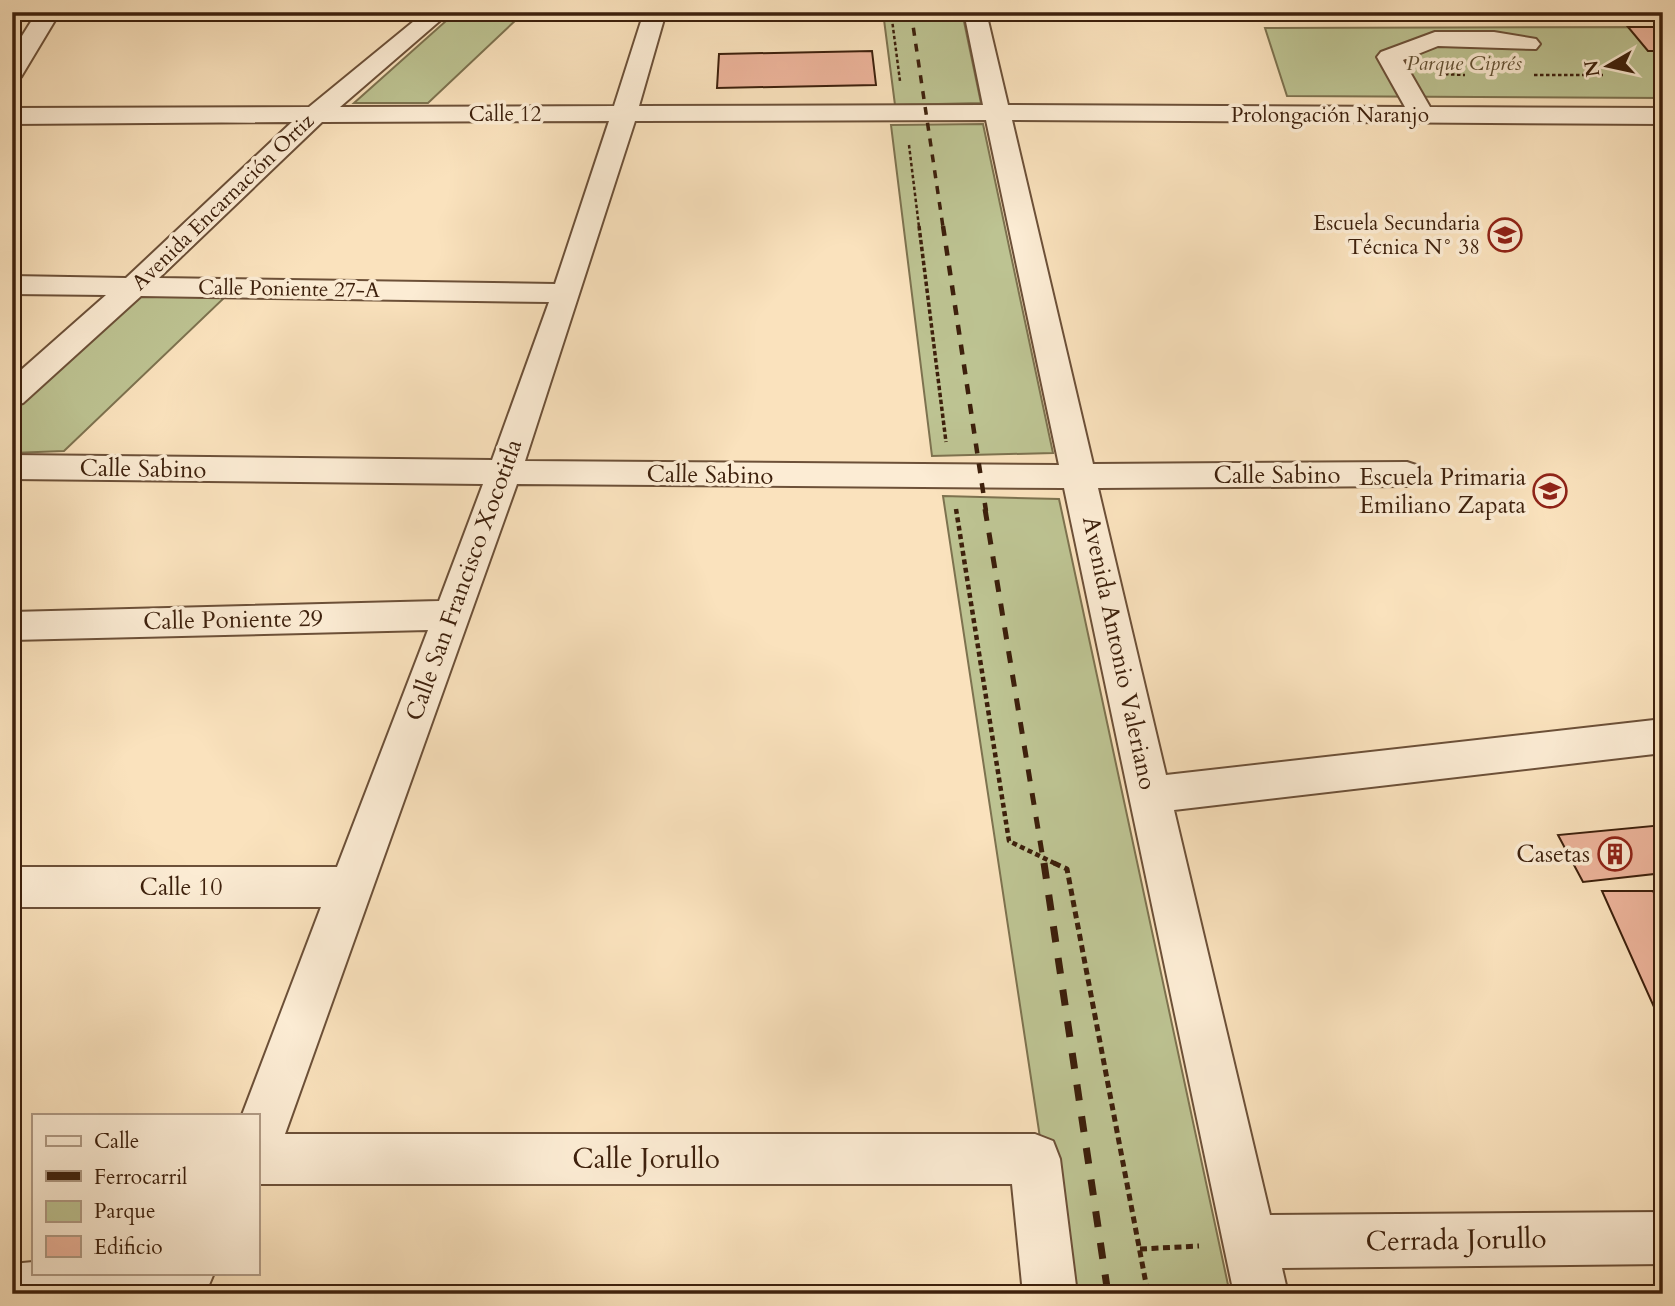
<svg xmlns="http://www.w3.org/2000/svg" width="1675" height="1306" viewBox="0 0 1675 1306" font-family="Cardo,serif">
	<rect width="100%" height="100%" fill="#fae2bd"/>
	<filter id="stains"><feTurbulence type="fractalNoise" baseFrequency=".00286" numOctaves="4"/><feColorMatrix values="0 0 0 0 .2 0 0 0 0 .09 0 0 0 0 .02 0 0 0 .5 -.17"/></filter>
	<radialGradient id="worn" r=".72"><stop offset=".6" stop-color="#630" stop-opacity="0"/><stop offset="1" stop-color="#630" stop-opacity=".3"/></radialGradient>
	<path fill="#bdc392" stroke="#7d724f" stroke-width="2" d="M 456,12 L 517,19 L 428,103 L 354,103 Z
		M 883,12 L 962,12 L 981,103 L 895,105 Z
		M 1663,27 L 1663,98 L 1287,96 L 1265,28 Z
		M 983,124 L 1053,453 L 932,456 L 891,125 Z
		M 138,295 L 224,298 L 64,451 L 12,453 L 12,413 Z
		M 943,496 L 1059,499 L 1230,1294 L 1060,1294 L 1039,1131 Z"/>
	<path fill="#edb49b" stroke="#3d200c" stroke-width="2" d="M 720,12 L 866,12 L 866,14 L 720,16 Z
		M 1628,27 L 1663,27 L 1663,51 L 1648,51 Z
		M 872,51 L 876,85 L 717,88 L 719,54 Z
		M 1663,825 L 1663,873 L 1583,882 L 1558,835 Z
		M 1602,891 L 1653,891 L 1663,911 L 1663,1027 Z"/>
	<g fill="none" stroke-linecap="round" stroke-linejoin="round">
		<defs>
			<path id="minor" d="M 37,12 L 60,12 L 21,77 L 12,79 L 12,52 Z
				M 425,12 L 450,12 L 340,107 L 614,106 L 644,12 L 666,12 L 639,106 L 983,105 L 964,12 L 986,12 L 1008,105 L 1405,107 L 1377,57 L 1381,52 L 1435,32 L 1494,32 L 1536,39 L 1540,44 L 1536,49 L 1438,46 L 1403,60 L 1430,107 L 1663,108 L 1663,124 L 1012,120 L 1093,464 L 1407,462 L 1419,466 L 1424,474 L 1419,482 L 1407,486 L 1098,488 L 1166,775 L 1663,719 L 1663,753 L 1174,810 L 1270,1215 L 1663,1212 L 1663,1264 L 1282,1268 L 1288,1294 L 1234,1294 L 1064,488 L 517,484 L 285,1134 L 1035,1134 L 1053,1141 L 1060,1159 L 1077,1294 L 1023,1294 L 1012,1184 L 257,1184 L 257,1115 L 242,1115 L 321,907 L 12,907 L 12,867 L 337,867 L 428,630 L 12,640 L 12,612 L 439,601 L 483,484 L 12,479 L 12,455 L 492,460 L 549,302 L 141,296 L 23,403 L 12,406 L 12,378 L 106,295 L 12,294 L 12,276 L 126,278 L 292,122 L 12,124 L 12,108 L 309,107 ZM 986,120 L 1059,465 L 525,461 L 635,121 ZM 609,121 L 555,284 L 159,278 L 322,122 Z
				M 33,1262 L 33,1273 L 214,1273 L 206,1292 L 202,1294 L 12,1294 L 12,1264 Z"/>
		</defs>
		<use href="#minor" stroke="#6c5038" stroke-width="4"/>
		<path stroke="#3d200c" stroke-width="2.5" stroke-dasharray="3.5 2.5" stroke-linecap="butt" d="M 891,12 L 900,81
			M 1439,74 L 1465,75
			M 1534,75 L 1603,75
			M 909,145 L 919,227"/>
		<path stroke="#3d200c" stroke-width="3.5" stroke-dasharray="4.5 2.5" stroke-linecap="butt" d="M 919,226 L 946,442"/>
		<path stroke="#3d200c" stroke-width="4.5" stroke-dasharray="5 3.5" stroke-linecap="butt" d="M 956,509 L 1009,841 L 1058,865"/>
		<path stroke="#3d200c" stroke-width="5" stroke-dasharray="7 4.5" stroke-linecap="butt" d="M 1054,863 L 1067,869 L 1148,1294
			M 1140,1249 L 1199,1246"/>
		<use href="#minor" fill="#fcecd4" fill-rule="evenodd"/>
		<path stroke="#3d200c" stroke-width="3.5" stroke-dasharray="8 8" stroke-linecap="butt" d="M 911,12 L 943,227"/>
		<path stroke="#3d200c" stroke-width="4.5" stroke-dasharray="10 10" stroke-linecap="butt" d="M 943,226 L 986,511"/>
		<path stroke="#3d200c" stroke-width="5" stroke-dasharray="12 12" stroke-linecap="butt" d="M 985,509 L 1044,865"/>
		<path stroke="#3d200c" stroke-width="7" stroke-dasharray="16 16" stroke-linecap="butt" d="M 1044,863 L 1108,1294"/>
	</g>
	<defs>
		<symbol id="school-ring" viewBox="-11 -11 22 22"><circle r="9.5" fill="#fcecd4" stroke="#8f2418" stroke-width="1.5"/><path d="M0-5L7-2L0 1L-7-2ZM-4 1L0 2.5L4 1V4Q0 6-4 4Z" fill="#8f2418"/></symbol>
		<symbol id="building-ring" viewBox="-11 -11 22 22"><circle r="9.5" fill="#fcecd4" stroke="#8f2418" stroke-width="1.5"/><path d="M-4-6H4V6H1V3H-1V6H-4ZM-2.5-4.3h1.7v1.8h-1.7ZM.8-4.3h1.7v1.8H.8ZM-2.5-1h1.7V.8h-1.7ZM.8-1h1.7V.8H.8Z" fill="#8f2418"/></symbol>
	</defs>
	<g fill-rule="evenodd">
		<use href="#school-ring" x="1486" y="216" width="38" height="38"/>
		<use href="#school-ring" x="1531" y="472" width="38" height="38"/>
		<use href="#building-ring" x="1596" y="835" width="38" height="38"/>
	</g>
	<g text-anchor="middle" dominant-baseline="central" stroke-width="7" stroke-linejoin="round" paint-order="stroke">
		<g font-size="21" font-style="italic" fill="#635134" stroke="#fcecd4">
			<text x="1464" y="63">Parque Ciprés</text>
		</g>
		<g font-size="21" fill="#3d200c" stroke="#fcecd4">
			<text x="505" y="114">Calle 12</text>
			<text x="1330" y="115">Prolongación Naranjo</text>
			<text transform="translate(223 202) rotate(-44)">Avenida Encarnación Ortiz</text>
			<text transform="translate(289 289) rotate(1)">Calle Poniente 27-A</text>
		</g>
		<g font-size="21" fill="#3d200c" stroke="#fcecd4" text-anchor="end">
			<text x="1480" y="223">Escuela Secundaria<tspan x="1480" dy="24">Técnica N° 38</tspan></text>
		</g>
		<g font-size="24" fill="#3d200c" stroke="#fcecd4">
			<text transform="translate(143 469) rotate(1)">Calle Sabino</text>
			<text transform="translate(710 475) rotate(1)">Calle Sabino</text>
			<text x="1277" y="475">Calle Sabino</text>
			<text transform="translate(464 580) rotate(-70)">Calle San Francisco Xocotitla</text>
			<text transform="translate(233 620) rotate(-1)">Calle Poniente 29</text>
			<text transform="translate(1119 653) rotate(78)">Avenida Antonio Valeriano</text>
			<text x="181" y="887">Calle 10</text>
		</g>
		<g font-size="24" fill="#3d200c" stroke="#fcecd4" text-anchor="end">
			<text x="1526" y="477">Escuela Primaria<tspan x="1526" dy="28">Emiliano Zapata</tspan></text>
			<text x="1590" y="854">Casetas</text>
		</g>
		<g font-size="28" fill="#3d200c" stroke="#fcecd4">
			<text x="646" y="1159">Calle Jorullo</text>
			<text transform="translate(1456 1240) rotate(-1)">Cerrada Jorullo</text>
		</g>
	</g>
	<rect width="1675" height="1306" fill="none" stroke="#fae2bd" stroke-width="42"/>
	<rect x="14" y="14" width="1647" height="1278" fill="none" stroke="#3d200c" stroke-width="3.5"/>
	<rect x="21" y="21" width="1633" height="1264" fill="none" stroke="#3d200c" stroke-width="2"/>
	<rect x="32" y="1114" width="228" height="161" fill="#fcecd4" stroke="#b09a84" stroke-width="2"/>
	<rect x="46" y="1136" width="35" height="10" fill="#fcecd4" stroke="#b09a84" stroke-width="2"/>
	<text x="94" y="1148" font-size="21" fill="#3d200c">Calle</text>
	<rect x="46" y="1171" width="35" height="10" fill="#3d200c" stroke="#b09a84" stroke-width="2"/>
	<text x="94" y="1184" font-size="21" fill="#3d200c">Ferrocarril</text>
	<rect x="46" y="1201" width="35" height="21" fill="#bdc392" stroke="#b09a84" stroke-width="2"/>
	<text x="94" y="1218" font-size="21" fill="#3d200c">Parque</text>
	<rect x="46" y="1236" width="35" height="21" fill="#edb49b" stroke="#b09a84" stroke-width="2"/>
	<text x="94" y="1254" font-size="21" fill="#3d200c">Edificio</text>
	<g transform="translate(1608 66) rotate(261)" stroke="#fcecd4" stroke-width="5" paint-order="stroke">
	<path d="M0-5L12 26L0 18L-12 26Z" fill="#3d200c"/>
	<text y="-10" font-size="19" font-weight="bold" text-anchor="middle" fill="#3d200c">N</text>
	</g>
	<rect width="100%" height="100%" filter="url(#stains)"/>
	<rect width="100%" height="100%" fill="url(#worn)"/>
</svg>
